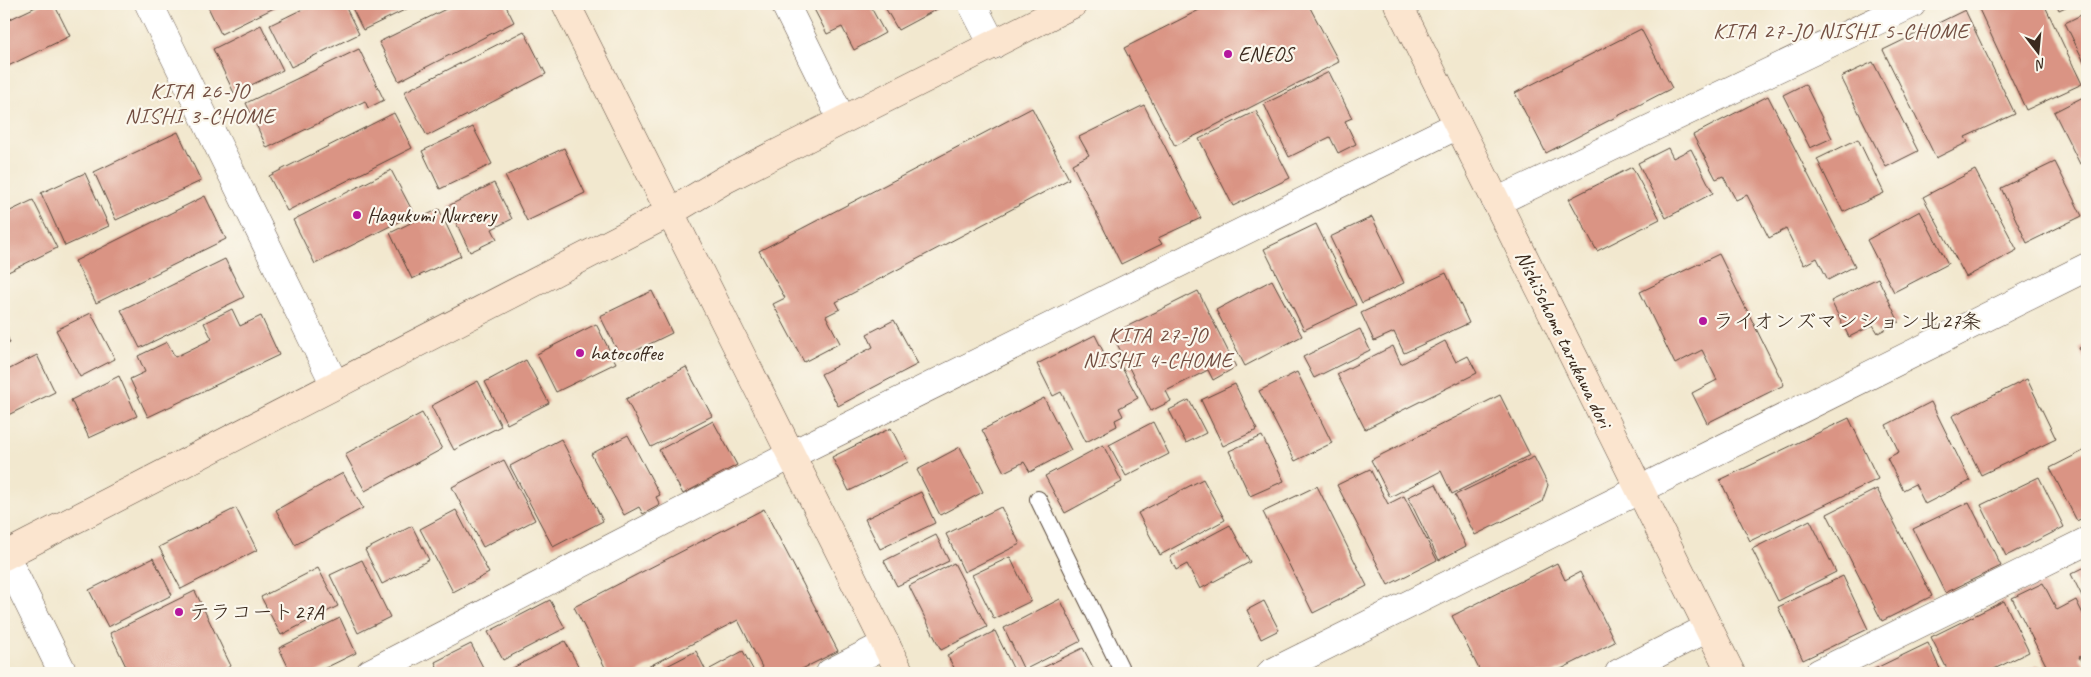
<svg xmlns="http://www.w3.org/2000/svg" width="2091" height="677" viewBox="0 0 2091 677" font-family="Caveat,'Klee One',sans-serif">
	<rect width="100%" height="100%" fill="#fbf7ec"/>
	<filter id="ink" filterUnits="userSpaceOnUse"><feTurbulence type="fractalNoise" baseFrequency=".02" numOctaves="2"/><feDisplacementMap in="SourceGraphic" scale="10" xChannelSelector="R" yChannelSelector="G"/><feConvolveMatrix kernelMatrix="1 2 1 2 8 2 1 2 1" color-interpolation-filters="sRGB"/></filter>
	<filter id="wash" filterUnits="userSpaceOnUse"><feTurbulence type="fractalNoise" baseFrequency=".0096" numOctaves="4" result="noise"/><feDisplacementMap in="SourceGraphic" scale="20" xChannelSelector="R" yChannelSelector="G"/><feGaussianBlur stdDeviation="1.12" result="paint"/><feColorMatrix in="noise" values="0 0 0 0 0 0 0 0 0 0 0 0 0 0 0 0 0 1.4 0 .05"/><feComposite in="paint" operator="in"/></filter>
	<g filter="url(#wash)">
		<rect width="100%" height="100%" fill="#f2e8cf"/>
		<g id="blocks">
			<path fill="#da9484" d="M 42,4 L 54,4 L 70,36 L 4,68 L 4,22 Z
				M 214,4 L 279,4 L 280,5 L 221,34 L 208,7 Z
				M 313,4 L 344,4 L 359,34 L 291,67 L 270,25 Z
				M 350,4 L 417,4 L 363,30 Z
				M 456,4 L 505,4 L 514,22 L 399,81 L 379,42 Z
				M 824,4 L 869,4 L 885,33 L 854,50 L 842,27 L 827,34 L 814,9 Z
				M 883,4 L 940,4 L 941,7 L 898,30 Z
				M 1211,4 L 1308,4 L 1339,62 L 1175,146 L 1124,48 Z
				M 1984,4 L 2044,4 L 2082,84 L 2026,110 L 1978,7 Z
				M 2056,4 L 2072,4 L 2059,10 Z
				M 1965,10 L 2015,114 L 1965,137 L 1968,142 L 1936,158 L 1883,50 Z
				M 2087,12 L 2087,68 L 2065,23 Z
				M 261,25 L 283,70 L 234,93 L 213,49 Z
				M 1641,29 L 1672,88 L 1546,153 L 1515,93 Z
				M 524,31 L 546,74 L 427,136 L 404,92 Z
				M 359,49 L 384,100 L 368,108 L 365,101 L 267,148 L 246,103 Z
				M 1873,62 L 1918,151 L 1886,167 L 1841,77 Z
				M 1329,72 L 1352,118 L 1345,121 L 1356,144 L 1338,153 L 1330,137 L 1289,157 L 1264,104 Z
				M 1805,84 L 1832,138 L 1810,148 L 1783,95 Z
				M 2087,95 L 2087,160 L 2080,164 L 2054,112 Z
				M 1768,96 L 1855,266 L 1828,280 L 1817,258 L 1804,265 L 1786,229 L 1769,238 L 1747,195 L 1736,200 L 1723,176 L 1716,179 L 1693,135 Z
				M 1144,105 L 1201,218 L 1158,238 L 1162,244 L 1121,264 L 1072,164 L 1089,155 L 1079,137 Z
				M 1032,108 L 1069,179 L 836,302 L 840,309 L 826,316 L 840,343 L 804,362 L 773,304 L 785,298 L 759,251 Z
				M 1256,111 L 1290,178 L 1233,206 L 1199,139 Z
				M 394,113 L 412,148 L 287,211 L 269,176 Z
				M 473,127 L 492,164 L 440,189 L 422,151 Z
				M 178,132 L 201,181 L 116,220 L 94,172 Z
				M 1858,139 L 1884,193 L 1843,212 L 1817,159 Z
				M 564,148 L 585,193 L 527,221 L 505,176 Z
				M 1668,148 L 1673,158 L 1691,149 L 1713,193 L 1666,218 L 1638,163 Z
				M 2055,162 L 2082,216 L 2027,243 L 2001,188 Z
				M 1632,167 L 1660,219 L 1597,251 L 1569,199 Z
				M 391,170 L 414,214 L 315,264 L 293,220 Z
				M 1975,170 L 2017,250 L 1966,277 L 1923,197 Z
				M 85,173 L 109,226 L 65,246 L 41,193 Z
				M 494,183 L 512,219 L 492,229 L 497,239 L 470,252 L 448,206 Z
				M 205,196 L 226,239 L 96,303 L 75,261 Z
				M 33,200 L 57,248 L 4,274 L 4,214 Z
				M 439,209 L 461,256 L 412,279 L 390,233 Z
				M 1920,211 L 1948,264 L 1894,292 L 1867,240 Z
				M 1372,217 L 1404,283 L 1362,303 L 1330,237 Z
				M 1316,224 L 1356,305 L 1304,330 L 1264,249 Z
				M 1719,254 L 1784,385 L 1707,423 L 1692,393 L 1717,380 L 1702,350 L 1675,364 L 1640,292 Z
				M 225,259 L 244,297 L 140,348 L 121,310 Z
				M 1446,273 L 1469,323 L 1404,353 L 1394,332 L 1374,341 L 1361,313 Z
				M 1878,278 L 1899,322 L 1878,333 L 1873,325 L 1849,337 L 1831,301 Z
				M 1272,280 L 1302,336 L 1245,366 L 1216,310 Z
				M 652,291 L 672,333 L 621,358 L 600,316 Z
				M 1198,291 L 1236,367 L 1213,380 L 1208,370 L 1166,391 L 1171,401 L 1151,411 L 1112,334 Z
				M 232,309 L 240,326 L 261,316 L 279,355 L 148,417 L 130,379 L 145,372 L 138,356 L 167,342 L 175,357 L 212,339 L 204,323 Z
				M 91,313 L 115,359 L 80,377 L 56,330 Z
				M 894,320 L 918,364 L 838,406 L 821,374 L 873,347 L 867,334 Z
				M 596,324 L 616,363 L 556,392 L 537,354 Z
				M 4,329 L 10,343 L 4,346 Z
				M 1360,329 L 1370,350 L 1314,378 L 1303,357 Z
				M 1095,335 L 1111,367 L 1119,362 L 1138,398 L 1119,408 L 1123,416 L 1115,420 L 1117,426 L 1086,442 L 1061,392 L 1053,396 L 1037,364 Z
				M 1445,341 L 1456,362 L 1468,356 L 1477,373 L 1365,429 L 1337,374 L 1393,346 L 1401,364 Z
				M 2087,344 L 2087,366 L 2079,348 Z
				M 37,355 L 55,392 L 4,417 L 4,372 Z
				M 526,360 L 549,403 L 507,424 L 485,382 Z
				M 686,367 L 712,416 L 651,447 L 626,399 Z
				M 1297,372 L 1332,443 L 1295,461 L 1259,391 Z
				M 119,376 L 137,416 L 89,438 L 71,400 Z
				M 2027,379 L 2056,439 L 1981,475 L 1952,416 Z
				M 478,381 L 501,426 L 454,450 L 431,406 Z
				M 1235,384 L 1257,430 L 1223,446 L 1201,400 Z
				M 1500,395 L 1530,455 L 1452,494 L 1441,471 L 1390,497 L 1371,460 Z
				M 1044,398 L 1071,450 L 1030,472 L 1024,462 L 1004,472 L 982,430 Z
				M 1189,400 L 1206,433 L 1186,443 L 1169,410 Z
				M 1931,402 L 1970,481 L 1925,504 L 1915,484 L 1903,490 L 1887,458 L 1899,452 L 1886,425 Z
				M 422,413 L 442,449 L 365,491 L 345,454 Z
				M 1849,418 L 1878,479 L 1750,541 L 1720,480 Z
				M 713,421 L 737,465 L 683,494 L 659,450 Z
				M 1153,422 L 1169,454 L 1126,476 L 1109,445 Z
				M 891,428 L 908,462 L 849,491 L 832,457 Z
				M 628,435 L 660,495 L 656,497 L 660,505 L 643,514 L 639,507 L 624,515 L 591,454 Z
				M 1262,436 L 1284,481 L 1250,496 L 1229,451 Z
				M 561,439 L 603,521 L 553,547 L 510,466 Z
				M 1103,445 L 1122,482 L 1065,513 L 1045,476 Z
				M 960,447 L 983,492 L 940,515 L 917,470 Z
				M 2087,449 L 2087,515 L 2077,521 L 2050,468 Z
				M 1534,457 L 1548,485 L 1542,502 L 1475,535 L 1455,495 Z
				M 504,460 L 535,520 L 483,547 L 452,487 Z
				M 1370,469 L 1388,504 L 1404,496 L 1437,560 L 1388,585 L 1337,485 Z
				M 343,473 L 363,508 L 295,545 L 276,510 Z
				M 2039,477 L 2064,527 L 2006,556 L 1981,505 Z
				M 1203,479 L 1225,520 L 1160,555 L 1138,513 Z
				M 1436,484 L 1466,546 L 1439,560 L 1408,497 Z
				M 1317,486 L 1367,586 L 1313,613 L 1263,512 Z
				M 1877,489 L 1932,596 L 1882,621 L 1827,514 Z
				M 921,492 L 935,523 L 880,549 L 865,519 Z
				M 1969,502 L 2001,566 L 1945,593 L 1913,529 Z
				M 1001,507 L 1020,544 L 964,572 L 946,534 Z
				M 236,508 L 257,550 L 181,589 L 159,547 Z
				M 764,509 L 838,651 L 794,673 L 765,673 L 738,620 L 636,673 L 608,673 L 574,607 Z
				M 456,510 L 489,573 L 453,592 L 420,529 Z
				M 1810,520 L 1836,572 L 1778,601 L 1752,549 Z
				M 1230,525 L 1250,562 L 1200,589 L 1187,564 L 1176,570 L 1170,557 Z
				M 412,526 L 429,560 L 382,584 L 365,550 Z
				M 936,535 L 949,561 L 897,586 L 884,561 Z
				M 1010,557 L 1031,601 L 994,619 L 972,575 Z
				M 153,558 L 172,595 L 108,627 L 89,590 Z
				M 362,560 L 390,617 L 358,633 L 330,575 Z
				M 954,563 L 987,627 L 941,650 L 909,586 Z
				M 1557,563 L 1565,580 L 1580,572 L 1615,642 L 1553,673 L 1481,673 L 1452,616 Z
				M 2087,566 L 2087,606 L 2071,574 Z
				M 318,568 L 338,606 L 281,635 L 261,597 Z
				M 1843,576 L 1868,629 L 1803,660 L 1778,607 Z
				M 2043,583 L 2057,610 L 2076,600 L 2087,622 L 2087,653 L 2079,657 L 2085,668 L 2076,673 L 2050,673 L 2012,598 Z
				M 195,591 L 231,666 L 227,668 L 229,673 L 129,673 L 110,633 Z
				M 1060,599 L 1081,641 L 1024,670 L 1004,628 Z
				M 550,600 L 565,628 L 503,660 L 488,632 Z
				M 1264,601 L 1279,630 L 1261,639 L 1247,610 Z
				M 2004,601 L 2029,652 L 1986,673 L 1949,673 L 1931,637 Z
				M 340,618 L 356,653 L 315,673 L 291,673 L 279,648 Z
				M 995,631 L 1013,668 L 1003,673 L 957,673 L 947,655 Z
				M 565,641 L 582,673 L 508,673 L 507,671 Z
				M 1928,643 L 1942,673 L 1866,673 L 1870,671 Z
				M 471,644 L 486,673 L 440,673 L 435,662 Z
				M 1083,648 L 1096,673 L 1032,673 Z
				M 696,651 L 707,673 L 668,673 L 665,667 Z
				M 743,651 L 755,673 L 713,673 L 710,669 Z
				M 2038,665 L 2042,673 L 2020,673 Z"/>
		</g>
	</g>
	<g filter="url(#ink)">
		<use href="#blocks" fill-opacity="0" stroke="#564639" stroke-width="1"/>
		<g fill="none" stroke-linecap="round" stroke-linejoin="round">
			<defs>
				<path id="lane" d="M 1038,499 L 1123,673"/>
				<path id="street" d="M 149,4 L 335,385
					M 785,4 L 842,120
					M 972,4 L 993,45
					M 1496,202 L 1912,4
					M 4,553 L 63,673
					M 370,673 L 791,455 L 1458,125
					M 830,673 L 886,644
					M 1271,673 L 2087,267
					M 1619,673 L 1708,628
					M 1819,673 L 2087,541"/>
				<path id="secondary" d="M 566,4 L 900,673
					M 1398,4 L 1731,673
					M 4,556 L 669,213 L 726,179 L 1073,4"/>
			</defs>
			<use href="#lane" stroke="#564639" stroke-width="18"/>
			<use href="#street" stroke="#564639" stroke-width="29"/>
			<use href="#secondary" stroke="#564639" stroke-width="29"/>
			<use href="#lane" stroke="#fff" stroke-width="16"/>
			<use href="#street" stroke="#fff" stroke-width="28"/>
			<use href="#secondary" stroke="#fbe5cf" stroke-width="28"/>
		</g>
	</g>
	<g fill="#b5179e" stroke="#fbf7ec" stroke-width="2">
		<circle cx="1228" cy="54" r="5"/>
		<circle cx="357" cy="215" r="5"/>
		<circle cx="1703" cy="321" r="5"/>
		<circle cx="580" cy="353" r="5"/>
		<circle cx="179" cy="612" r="5"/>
	</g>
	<g text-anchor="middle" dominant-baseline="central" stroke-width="4.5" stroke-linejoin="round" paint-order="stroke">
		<g font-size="21" fill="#3b2a1e" stroke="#fbf7ec" text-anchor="start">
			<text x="1238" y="54">ENEOS</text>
			<text x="367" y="215">Hagukumi Nursery</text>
			<text x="1713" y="321">ライオンズマンション北27条</text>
			<text x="590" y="353">hatocoffee</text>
			<text x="189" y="612">テラコート27A</text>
		</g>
		<g font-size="21" fill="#3b2a1e" stroke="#fbf7ec">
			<text transform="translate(1564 339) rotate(64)">Nishi5chome tarukawa dori</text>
		</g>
		<g font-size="22" letter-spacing="1" fill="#734f42" stroke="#fbf7ec">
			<text x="1841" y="31">KITA 27-JO NISHI 5-CHOME</text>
			<text x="200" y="91">KITA 26-JO<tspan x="200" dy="25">NISHI 3-CHOME</tspan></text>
			<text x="1158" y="335">KITA 27-JO<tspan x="1158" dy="25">NISHI 4-CHOME</tspan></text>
		</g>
	</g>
	<rect width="2091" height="677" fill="none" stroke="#fbf7ec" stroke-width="20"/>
	<g transform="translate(2038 52) rotate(164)" stroke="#fbf7ec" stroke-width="4" paint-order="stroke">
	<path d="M0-4L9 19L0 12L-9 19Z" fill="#3b2a1e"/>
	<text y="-8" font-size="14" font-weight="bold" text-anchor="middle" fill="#3b2a1e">N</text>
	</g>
</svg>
